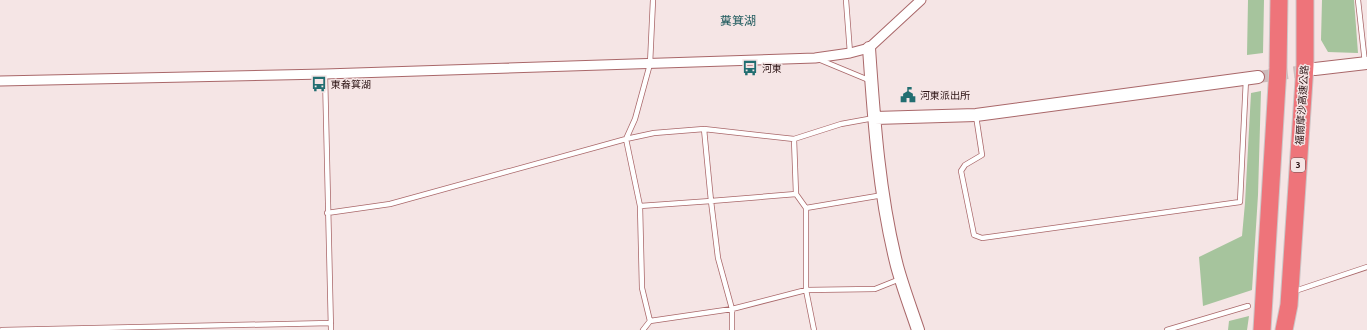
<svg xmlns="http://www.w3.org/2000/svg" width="1367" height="330" viewBox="0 0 1367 330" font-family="Ubuntu,'Noto Sans TC',sans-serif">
	<rect width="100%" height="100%" fill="#f5e5e5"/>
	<path fill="#a6c49d" d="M 1248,0 L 1264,0 L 1263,53 L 1247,55 Z
		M 1322,0 L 1354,0 L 1358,53 L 1328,52 L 1321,40 Z
		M 1261,91 L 1258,195 L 1252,290 L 1203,306 L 1199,257 L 1242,236 L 1245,203 L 1251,93 Z
		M 1249,316 L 1247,330 L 1228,330 L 1229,321 Z"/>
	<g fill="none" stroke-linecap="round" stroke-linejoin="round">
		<path stroke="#cdbbbb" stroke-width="12" stroke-dasharray="12 6" stroke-linecap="butt" d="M 1258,77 L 1312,70"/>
		<defs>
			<path id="service" d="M 846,0 L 850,53
				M 1358,0 L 1365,63
				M 818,59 L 871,81
				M 325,74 L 331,330
				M 976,116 L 982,155 L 965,165 L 961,171 L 974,235 L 982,238 L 1240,202 L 1246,79
				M 704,129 L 711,201 L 718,258 L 732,309 L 732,330
				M 794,139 L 796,194 L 806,208 L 806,290 L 814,330
				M 640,206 L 711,201 L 796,194
				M 806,208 L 883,195
				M 327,213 L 390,204 L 626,139 L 654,133 L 704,129 L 794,139 L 841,124 L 874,118
				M 1298,290 L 1367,267
				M 650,321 L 642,288 L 640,206 L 626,139 L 635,119 L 650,64 L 653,0
				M 2,330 L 331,323
				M 643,330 L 650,321 L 732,309 L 806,290 L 875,289 L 900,279
				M 1167,330 L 1248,306"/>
			<path id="minor" d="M 0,81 L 325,74 L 815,58 L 850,53 L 869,48 L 921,0"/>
			<path id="tertiary" d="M 869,48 C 874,121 879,195 897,266 C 903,288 911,309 918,330
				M 1315,69 L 1367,63
				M 875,118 L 976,115 L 1258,77"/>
			<path id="motorway" d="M 1262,330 L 1278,68 L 1279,0
				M 1284,330 L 1289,305 L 1305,65 L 1305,0"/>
		</defs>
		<use href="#service" stroke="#a96769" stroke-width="6"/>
		<use href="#minor" stroke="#a96769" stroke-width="11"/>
		<use href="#tertiary" stroke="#a96769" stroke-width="14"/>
		<use href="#motorway" stroke="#ccc6c7" stroke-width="19"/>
		<use href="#service" stroke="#fff" stroke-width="4.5"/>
		<use href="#minor" stroke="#fff" stroke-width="9"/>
		<use href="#tertiary" stroke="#fff" stroke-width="12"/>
		<use href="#motorway" stroke="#ee747a" stroke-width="17"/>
	</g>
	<defs>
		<symbol id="bus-bare" viewBox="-9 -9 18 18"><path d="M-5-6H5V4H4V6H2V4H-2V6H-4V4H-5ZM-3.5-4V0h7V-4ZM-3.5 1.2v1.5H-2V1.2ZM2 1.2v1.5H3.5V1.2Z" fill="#226e71" stroke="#f5e5e5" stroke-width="2.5" paint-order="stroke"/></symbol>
		<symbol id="civic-bare" viewBox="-9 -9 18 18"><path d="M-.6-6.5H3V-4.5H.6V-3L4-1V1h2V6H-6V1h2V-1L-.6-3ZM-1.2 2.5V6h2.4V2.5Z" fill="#226e71" stroke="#f5e5e5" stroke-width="2.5" paint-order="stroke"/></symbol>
	</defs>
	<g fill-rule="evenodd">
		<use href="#bus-bare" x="739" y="57" width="22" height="22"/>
		<use href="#bus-bare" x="308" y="73" width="22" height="22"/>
		<use href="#civic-bare" x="897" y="84" width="22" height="22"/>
	</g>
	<g text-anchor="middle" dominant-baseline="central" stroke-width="3" stroke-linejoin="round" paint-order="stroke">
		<rect fill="#f5e5e5" stroke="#685253" stroke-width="1" x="1291" y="158" width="14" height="14" rx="3"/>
		<g font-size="9" font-weight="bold" fill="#2c1314">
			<text x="1298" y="165">3</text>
		</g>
		<g font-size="10" fill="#2c1314" stroke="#f5e5e5" text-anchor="start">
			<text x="762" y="68">河東</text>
			<text x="331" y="84">東畚箕湖</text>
			<text x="920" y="95">河東派出所</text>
		</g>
		<g font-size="10" fill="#2c1314" stroke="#f5e5e5">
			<text transform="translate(1302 105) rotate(-86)">福爾摩沙高速公路</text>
		</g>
		<g font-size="12" fill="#1f5a5d" stroke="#f5e5e5">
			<text x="738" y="20">糞箕湖</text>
		</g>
	</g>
</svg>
